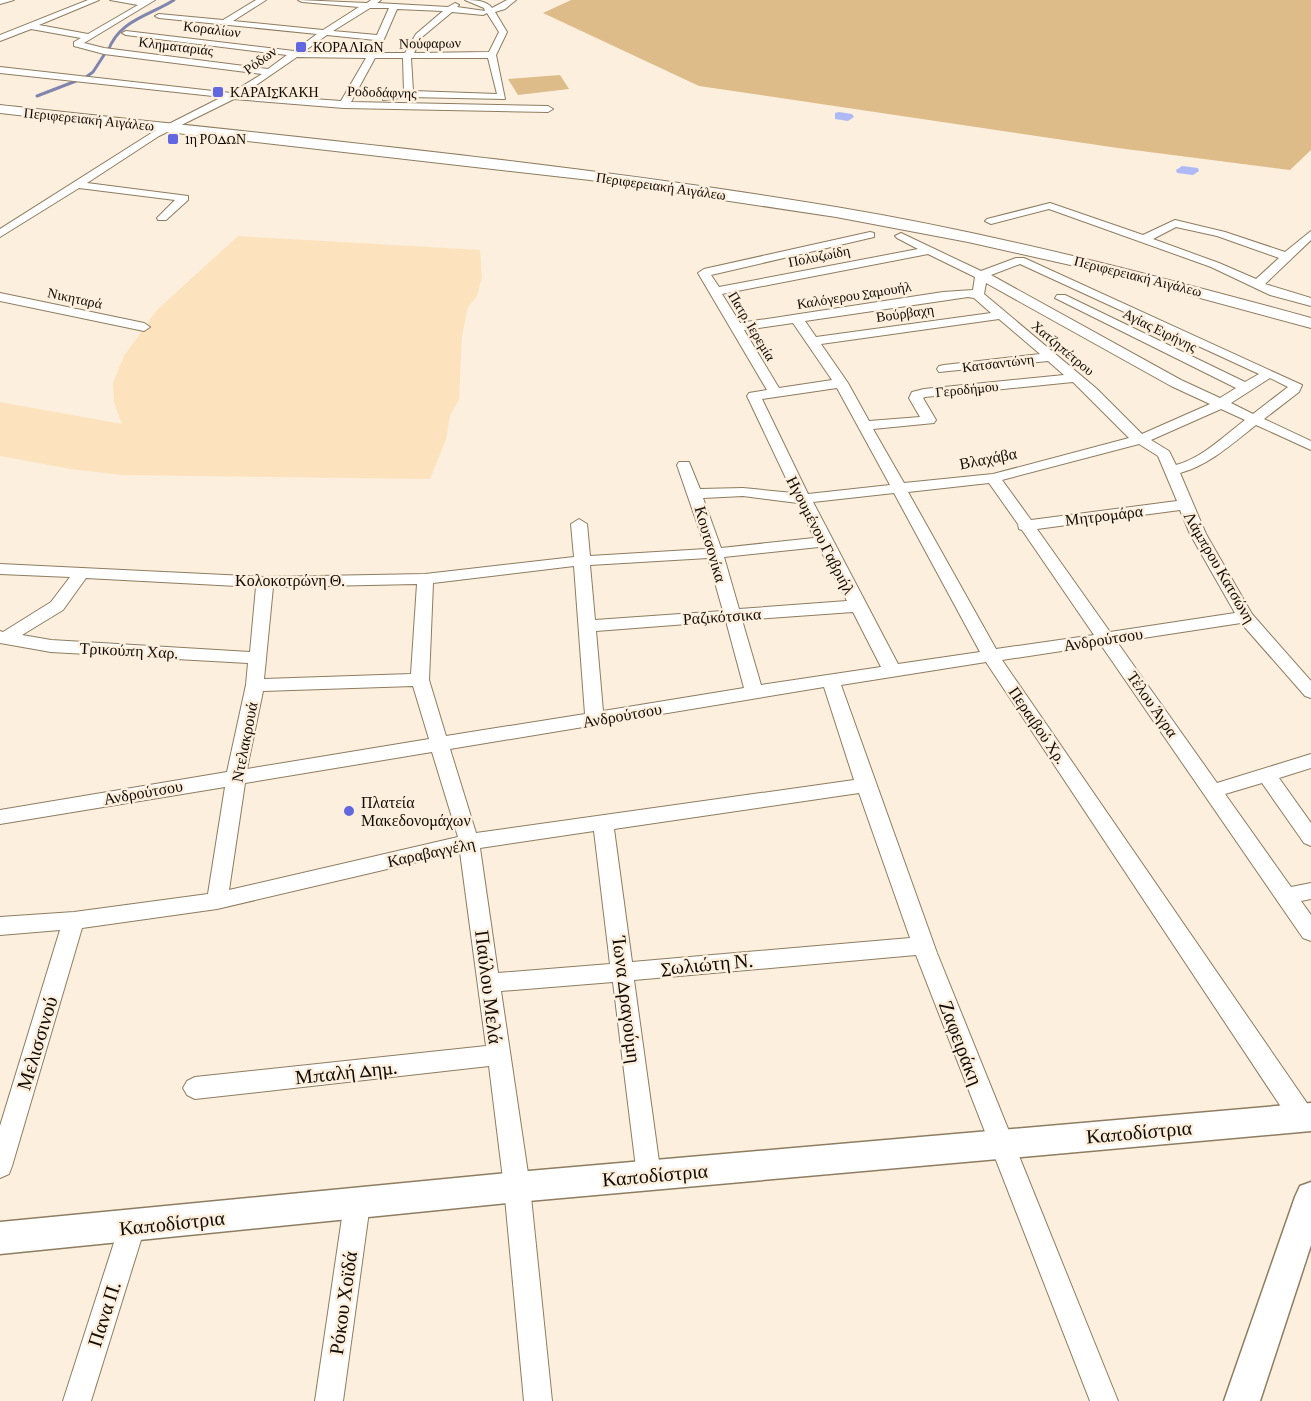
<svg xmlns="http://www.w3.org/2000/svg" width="1311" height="1401" viewBox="0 0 1311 1401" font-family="'Crimson Pro',serif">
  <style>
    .built { fill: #fce2bd }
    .green { fill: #debc8a }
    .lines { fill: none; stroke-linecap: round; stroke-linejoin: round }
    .stream { stroke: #8085ad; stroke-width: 3 }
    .canal { fill: #afb9f6; fill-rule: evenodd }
    .minor-casing { stroke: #8e7c60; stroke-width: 2 }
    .tertiary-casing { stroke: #8e7c60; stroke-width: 3 }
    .secondary-casing { stroke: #8e7c60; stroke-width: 2 }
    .minor { fill: #fff; fill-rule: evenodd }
    .tertiary { fill: #fff; fill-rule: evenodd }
    .secondary { fill: #fff; fill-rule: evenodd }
    .poi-dot { fill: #6167e0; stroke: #fcefdd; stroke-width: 2 }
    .labels { text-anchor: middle; stroke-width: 5; stroke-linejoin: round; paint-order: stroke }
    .far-street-label { font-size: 14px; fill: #120b03; stroke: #fcefdd }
    .far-poi-label { font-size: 14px; fill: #120b03; stroke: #fcefdd; text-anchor: start }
    .street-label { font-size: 16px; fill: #120b03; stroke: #fcefdd }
    .poi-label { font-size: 16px; fill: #120b03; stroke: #fcefdd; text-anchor: start }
    .near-street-label { font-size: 20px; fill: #120b03; stroke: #fcefdd }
  </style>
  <rect width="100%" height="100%" fill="#fcefdd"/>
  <path class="built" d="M238,236L480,250L482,277L477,296L468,307L462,336L459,400L450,415L446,439L430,479L122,475L71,469L0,456V402L122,424L114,402L113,383L124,356L157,310Z"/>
  <g class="green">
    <path d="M571,0H1311V150L1290,170L1118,148L699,86L543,13Z"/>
    <path d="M560,75L569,89L518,95L508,79Z"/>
  </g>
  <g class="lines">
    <g class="stream">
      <path d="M108,51C119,20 149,16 174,0"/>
      <path d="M86,77L93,72L104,55"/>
      <path d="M37,96L76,81"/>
    </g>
    <g class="canal">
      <path d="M839,112L852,114L854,117L848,121L835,119V113Z"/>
      <path d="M1182,166L1198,168L1199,171L1193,175L1177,173L1176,170Z"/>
    </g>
    <defs>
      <g id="minor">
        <path d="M0,0H14L0,4Z"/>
        <path d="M88,0H99L39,25L88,34L138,5L110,0H155L84,43L104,48L268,69L287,55L126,35L122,33L126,31L294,51L317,34L159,18L155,16L159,14L223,20L256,0H266L233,21L323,30L359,7L302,2L298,0L367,3L371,0H381L377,3L448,7L455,3L459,5L457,7L485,11L484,8L465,0C474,0 486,0 492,8L507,0H516L505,9L495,12L507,32L496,55L505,99L409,97L383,100V96L404,92L403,58H375L351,102L548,106L553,109L548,112L344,108L234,99L159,136L87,183L188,196V200L166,220H158L157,218L175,200L79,188L0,237V229L153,132L222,97L0,73V67L231,93L262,74L104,54L74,46V42L81,38L31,29L0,41V35ZM370,8H389L377,35L333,31ZM397,9L443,11L416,34L405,53H378ZM452,12L483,15L487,13L499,32L489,52L414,53L422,37ZM327,35L375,40L369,53L303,52ZM297,57L366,58L341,101L243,94ZM411,58H488L497,94L413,91Z"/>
        <path d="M1050,203L1143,235L1175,220L1225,232L1285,252L1311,231V240L1265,284L1311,298V306L1270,295L1211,267L1049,209L991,224L985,221L987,219ZM1176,227L1217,236L1279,258L1256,279L1219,263L1153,239Z"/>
        <path d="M870,232L874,233V237L711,275L719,287L918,249L897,238L895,236L901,233L981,271L1016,258H1024L1302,385L1299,392L1264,419L1311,441V450L1256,425C1232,444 1209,465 1180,473L1206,534L1252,614L1311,681V698L1305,696L1241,623L1117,642L1217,783L1311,754V768L1279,778L1311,823V846L1304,843L1262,783L1225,794L1291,887L1311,883V899L1301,901L1311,915V941L1303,938L1101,645L1002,660L1311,1109V1125L1302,1128L1293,1125L986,662L841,685L937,953L1118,1401H1090L916,955L634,980L661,1176L658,1184L649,1188L640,1184L637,1176L613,982L501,991L530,1187L552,1401H524L504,1187L489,1066L195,1099L187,1095L183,1088L187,1081L195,1077L486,1046L460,852L217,909L82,928L12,1166L9,1174L0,1178V1126L60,930L0,935V917L74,912L208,894L225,787L0,824V810L227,772L246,685L248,663L51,652L0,643V631L3,632L51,602L70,577L0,574V564L265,577L425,574L574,557L571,524L579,519L587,524L590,556L706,549L677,465L679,462H689L700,489L743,488L793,493L747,396L749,393L767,390L698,273L704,269ZM928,254L975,277L973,290L943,292L740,323L722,294ZM1020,264L1259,374L1245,382L1065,295H1057L1055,298L1236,388L1220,398L1181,380L991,275ZM986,283L1171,386L1210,404L1142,434L1097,389L984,294ZM968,297L974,298L991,313L816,337L805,321ZM999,319L1040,354L944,365L939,366L937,369L939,372L1048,361L1064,375L924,389L912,392L909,398L920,417L869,421L848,383L821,344ZM793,323L832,380L779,388L744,330ZM1270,378L1288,387L1253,414L1231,403ZM1073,382L1129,438L993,474L904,483L873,429L934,423L936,420L923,398L925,397ZM837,388L890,485L808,494L762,399ZM1221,409L1245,420C1224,436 1202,458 1176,465L1169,451L1151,440ZM1139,444L1158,456L1177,501L1031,520L1002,480ZM989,483L1018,524L1019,529L1022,530L1094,635L996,649L908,492ZM894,493L980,652L898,664L813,502ZM743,496L798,503L814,538L721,548L703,498ZM1180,510L1190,534L1235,613L1110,632L1037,529ZM819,547L847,601L739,609L724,557ZM708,558L723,611L595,620L590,565ZM574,566L585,714L446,736L429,680L433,583ZM86,578L256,587L250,652L51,640L22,635L63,610ZM417,584L411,674L264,679L273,587ZM853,612L881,667L761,685L742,620ZM726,621L744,688L603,711L596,631ZM413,686L429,739L247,769L263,691ZM824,687L854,780L476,833L450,749ZM432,752L458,837L229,890L245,783ZM859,793L910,938L632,962L614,829ZM594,831L610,964L498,973L480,848Z"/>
        <path d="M0,293L144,323L150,327L144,331L0,301Z"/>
        <path d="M357,1192L366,1195L370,1204L343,1401H315L344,1204L348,1195Z"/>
        <path d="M132,1215L141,1218L145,1227L91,1401H63L119,1227L123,1218Z"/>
      </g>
      <g id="tertiary">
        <path d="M1311,1103V1131L517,1202L0,1254V1222L517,1172Z"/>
        <path d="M1311,1182V1245L1260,1401H1224L1295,1197L1300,1186Z"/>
      </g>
      <path id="secondary" d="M0,105C279,136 559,161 836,207C997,234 1154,275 1311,318V328L1115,275L968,242L836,217L590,180L0,113Z"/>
    </defs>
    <use href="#minor" class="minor-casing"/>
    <use href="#tertiary" class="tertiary-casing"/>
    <use href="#secondary" class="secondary-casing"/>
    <use href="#minor" class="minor"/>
    <use href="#tertiary" class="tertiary"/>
    <use href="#secondary" class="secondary"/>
  </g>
  <g class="poi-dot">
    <rect x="295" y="41" width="12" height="12" rx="3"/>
    <rect x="212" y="86" width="12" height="12" rx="3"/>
    <rect x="167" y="133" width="12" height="12" rx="3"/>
    <circle cx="349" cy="811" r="6"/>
  </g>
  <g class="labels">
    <g class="far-street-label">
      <text transform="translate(212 29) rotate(7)" y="5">Κοραλίων</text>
      <text transform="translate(430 43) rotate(-1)" y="5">Νούφαρων</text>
      <text transform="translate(176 46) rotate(7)" y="5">Κληματαριάς</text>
      <text transform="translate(260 60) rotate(-36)" y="5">Ρόδων</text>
      <text transform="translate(382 92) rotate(2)" y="5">Ροδοδάφνης</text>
      <text transform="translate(89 119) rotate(6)" y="5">Περιφερειακή Αιγάλεω</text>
      <text transform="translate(661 186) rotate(8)" y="5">Περιφερειακή Αιγάλεω</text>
      <text transform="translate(819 256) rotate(-11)" y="5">Πολυζωίδη</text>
      <text transform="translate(1138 276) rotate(14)" y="5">Περιφερειακή Αιγάλεω</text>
      <text transform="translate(854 295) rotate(-9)" y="5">Καλόγερου Σαμουήλ</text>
      <text transform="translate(75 298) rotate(12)" y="5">Νικηταρά</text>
      <text transform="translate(905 313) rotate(-8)" y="5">Βούρβαχη</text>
      <text transform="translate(752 326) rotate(59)" y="5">Πατρ. Ιερεμία</text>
      <text transform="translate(1160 330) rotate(26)" y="5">Αγίας Ειρήνης</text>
      <text transform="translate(1063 348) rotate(40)" y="5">Χατζηπέτρου</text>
      <text transform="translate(998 363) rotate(-7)" y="5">Κατσαντώνη</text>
      <text transform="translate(967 389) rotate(-6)" y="5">Γεροδήμου</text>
    </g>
    <g class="far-poi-label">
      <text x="313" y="52">ΚΟΡΑΛΙΩΝ</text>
      <text x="230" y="97">ΚΑΡΑΙΣΚΑΚΗ</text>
      <text x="185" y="144">1η ΡΟΔΩΝ</text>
    </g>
    <g class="street-label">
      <text transform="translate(988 458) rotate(-11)" y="6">Βλαχάβα</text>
      <text transform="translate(1104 515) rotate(-7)" y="6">Μητρομάρα</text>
      <text transform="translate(821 535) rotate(63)" y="6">Ηγουμένου Γαβριήλ</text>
      <text transform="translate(711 544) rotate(74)" y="6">Κουτσονίκα</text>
      <text transform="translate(1220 567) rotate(60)" y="6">Λάμπρου Κατσώνη</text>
      <text x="290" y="586">Κολοκοτρώνη Θ.</text>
      <text transform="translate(722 616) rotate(-4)" y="6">Ραζικότσικα</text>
      <text transform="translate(1103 639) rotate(-9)" y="6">Ανδρούτσου</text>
      <text transform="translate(129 650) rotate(3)" y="6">Τρικούπη Χαρ.</text>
      <text transform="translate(1153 704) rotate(55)" y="6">Τέλου Άγρα</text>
      <text transform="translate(622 715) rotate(-10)" y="6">Ανδρούτσου</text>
      <text transform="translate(1038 725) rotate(56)" y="6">Περαιβού Χρ.</text>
      <text transform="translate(244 742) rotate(-79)" y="6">Ντελακρουά</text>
      <text transform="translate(143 792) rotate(-10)" y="6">Ανδρούτσου</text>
      <text transform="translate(431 852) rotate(-12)" y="6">Καραβαγγέλη</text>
    </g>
    <g class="poi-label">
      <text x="361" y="808">Πλατεία<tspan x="361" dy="18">Μακεδονομάχων</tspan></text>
    </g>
    <g class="near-street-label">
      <text transform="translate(707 964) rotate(-5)" y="7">Σωλιώτη Ν.</text>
      <text transform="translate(489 987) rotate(83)" y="7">Παύλου Μελά</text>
      <text transform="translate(627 1000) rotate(83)" y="7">Ίωνα Δραγούμη</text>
      <text transform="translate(37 1043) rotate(-73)" y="7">Μελισσινού</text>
      <text transform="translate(961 1043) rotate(69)" y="7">Ζαφειράκη</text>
      <text transform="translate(346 1072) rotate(-6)" y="7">Μπαλή Δημ.</text>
      <text transform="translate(1139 1132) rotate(-5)" y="7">Καποδίστρια</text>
      <text transform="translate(655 1175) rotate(-5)" y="7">Καποδίστρια</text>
      <text transform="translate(172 1223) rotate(-6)" y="7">Καποδίστρια</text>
      <text transform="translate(343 1303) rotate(-82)" y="7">Ρόκου Χοϊδά</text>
      <text transform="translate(104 1314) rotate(-72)" y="7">Πανα Π.</text>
    </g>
  </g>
</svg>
